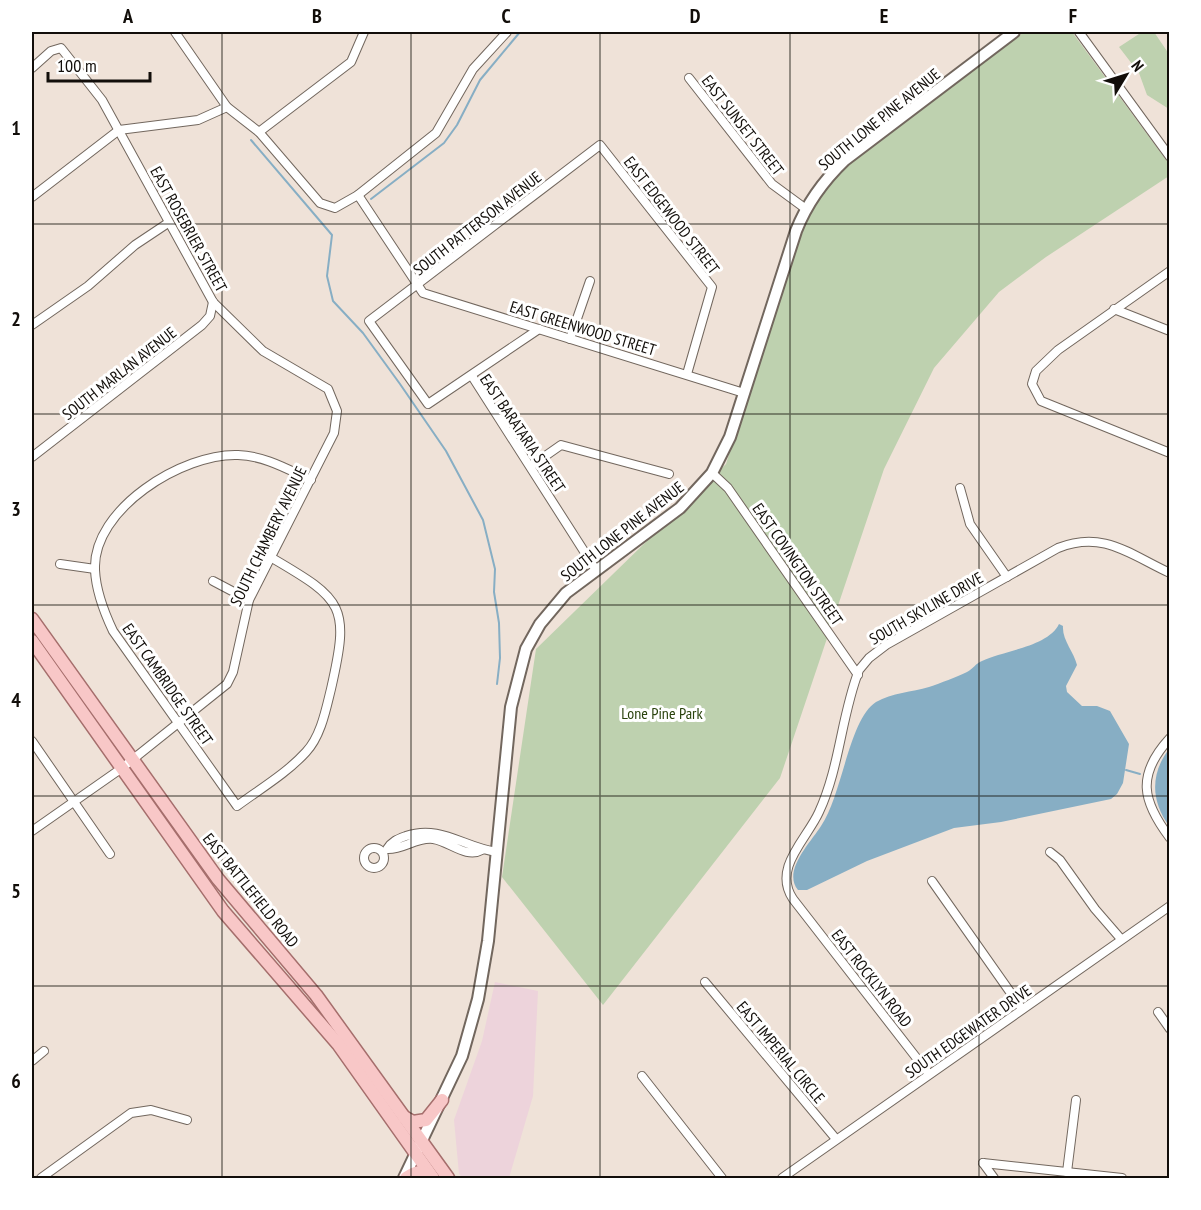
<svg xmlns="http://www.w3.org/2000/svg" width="1201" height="1210" viewBox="0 0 1201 1210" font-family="'PT Sans Narrow',sans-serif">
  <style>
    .commercial { fill: #edd3db }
    .green { fill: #bed1af }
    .water { fill: #87aec4 }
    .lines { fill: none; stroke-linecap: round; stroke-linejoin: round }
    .stream { stroke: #87aec4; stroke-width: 2 }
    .street-casing { stroke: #72675e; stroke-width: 10 }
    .secondary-casing { stroke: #72675e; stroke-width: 14 }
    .primary-casing { stroke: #a56e6c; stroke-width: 15 }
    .street { stroke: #fff; stroke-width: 8 }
    .secondary { stroke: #fff; stroke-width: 10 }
    .primary { stroke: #f8c7c7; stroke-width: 12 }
    .grid { fill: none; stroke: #120e0a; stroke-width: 1.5; stroke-opacity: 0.55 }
    .labels { text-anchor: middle; stroke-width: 6; stroke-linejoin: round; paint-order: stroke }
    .street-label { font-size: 16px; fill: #120e0a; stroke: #fff }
    .park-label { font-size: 16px; fill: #2a430d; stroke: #fff }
    .neatline { fill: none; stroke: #120e0a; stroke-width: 2 }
    .grid-label { font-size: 20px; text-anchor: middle; font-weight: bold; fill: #120e0a }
  </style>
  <rect width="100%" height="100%" fill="#efe2d8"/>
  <path class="commercial" d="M495,982L538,991L533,1096L509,1178H463L459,1174L454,1120L482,1041Z"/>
  <g class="green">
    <path d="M1024,32H1072L1169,164V176L1046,257L999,292L934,368L884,469L780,778L603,1005L502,877L536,649L726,464L793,247L821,193L836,174L857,156Z"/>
    <path d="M1142,32H1154L1169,54V109L1147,95L1139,73L1119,47Z"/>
  </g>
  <g class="water">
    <path d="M1059,624L1063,626C1062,640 1074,652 1077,665L1066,686L1067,692L1082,706H1097L1110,711L1129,744L1123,783L1117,794L1111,799L1001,822L954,828L867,861L807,890H798C782,871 811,842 821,826C842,796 849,719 876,702C892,693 912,692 929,687C941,683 956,677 967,672C973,669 976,663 982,661C1002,651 1048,647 1059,624Z"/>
    <path d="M1169,749V826C1151,801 1150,774 1169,749Z"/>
  </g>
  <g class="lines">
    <g class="stream">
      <path d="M251,140L332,235L327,276L333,301L363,333L400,384L446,451L483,520L495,569L494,592L499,623L500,658L497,684"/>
      <path d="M371,199L444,143L457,125L480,80L520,32"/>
      <path d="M1126,770L1140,774"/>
    </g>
    <defs>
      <g id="street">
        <path d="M175,32L227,107L259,132L320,203L335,208L358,195L423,293L744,393"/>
        <path d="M1079,32L1170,157"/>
        <path d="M32,68L51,51L61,48L102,100L213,302L263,351L328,389L337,411L334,433L249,600L233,672L227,684L122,768L32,831"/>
        <path d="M689,78L772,184L806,209"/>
        <path d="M259,132L351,62L364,32"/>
        <path d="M358,195L436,133L473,69L507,32"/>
        <path d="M32,197L119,130L198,120L227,107"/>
        <path d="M1170,271L1058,350L1036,371L1032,384L1041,401L1170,453"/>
        <path d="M1114,309L1170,331"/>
        <path d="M32,325L88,286L135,245L168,223"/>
        <path d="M539,329L428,404L369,321L600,145L712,287L687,374"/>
        <path d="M570,339L590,281"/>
        <path d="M472,376L596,570"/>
        <path d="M32,457L202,325L210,316L213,302"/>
        <path d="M531,466L561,445L669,474"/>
        <path d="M712,473L728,488L858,675"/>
        <path d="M960,488L970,524L1007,577"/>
        <path d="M272,558C344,600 350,606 331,689C326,709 321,736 306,752C287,773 260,789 237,806L113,631C104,612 96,592 95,570C92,509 183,453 238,455C265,456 287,469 311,480"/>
        <path d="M60,564L95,569"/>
        <path d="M213,581L249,600"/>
        <path d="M1170,738C1136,775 1142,801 1170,838"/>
        <path d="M32,741L110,854"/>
        <circle cx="374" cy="858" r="10"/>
        <path d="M482,850C466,859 449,841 433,839C416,837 403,850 387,849C392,841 398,839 406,836C440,824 465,848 497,852"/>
        <path d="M1050,852L1060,860L1095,909L1121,939"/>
        <path d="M932,881L1022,1009"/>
        <path d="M705,982L836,1139"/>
        <path d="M1158,1012L1170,1029"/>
        <path d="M32,1061L44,1051"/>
        <path d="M929,1074L793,899C772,868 807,839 819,812C840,767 841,716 859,670L869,658L886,645L1058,548C1103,530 1129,554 1170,573"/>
        <path d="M642,1076L722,1178"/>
        <path d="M983,1163L1122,1178"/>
        <path d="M983,1163L994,1178"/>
        <path d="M1067,1172L1076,1100"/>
        <path d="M41,1178L131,1113L151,1110L187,1120"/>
        <path d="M782,1178L1170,906"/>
      </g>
      <path id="secondary" d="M404,1178L462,1056L478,999L488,941L511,707L526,649L540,624L566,593L680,508L712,473L730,437L796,231C807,203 823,181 845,160L1014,32"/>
      <g id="primary">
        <path d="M32,619L218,879L316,995L448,1178"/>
        <path d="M32,641L223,911L338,1044L433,1178"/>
        <path d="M404,1117L413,1122L426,1120L442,1100"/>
        <path d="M406,1178C415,1172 422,1169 431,1177"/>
      </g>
    </defs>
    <use href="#street" class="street-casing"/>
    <use href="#secondary" class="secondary-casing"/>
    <use href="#primary" class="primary-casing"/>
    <use href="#street" class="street"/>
    <use href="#secondary" class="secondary"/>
    <use href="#primary" class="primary"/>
  </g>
  <path class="grid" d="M222,32V1178M411,32V1178M600,32V1178M790,32V1178M979,32V1178M32,224H1170M32,414H1170M32,605H1170M32,796H1170M32,986H1170"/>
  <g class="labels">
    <g class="street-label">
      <text transform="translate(879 119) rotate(-39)" y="6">SOUTH LONE PINE AVENUE</text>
      <text transform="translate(743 125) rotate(52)" y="6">EAST SUNSET STREET</text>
      <text transform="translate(672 215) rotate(52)" y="6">EAST EDGEWOOD STREET</text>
      <text transform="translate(477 223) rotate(-38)" y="6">SOUTH PATTERSON AVENUE</text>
      <text transform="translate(189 229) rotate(61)" y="6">EAST ROSEBRIER STREET</text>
      <text transform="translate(583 328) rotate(17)" y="6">EAST GREENWOOD STREET</text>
      <text transform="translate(119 373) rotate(-38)" y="6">SOUTH MARLAN AVENUE</text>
      <text transform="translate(523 433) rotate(56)" y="6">EAST BARATARIA STREET</text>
      <text transform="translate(622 531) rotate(-38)" y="6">SOUTH LONE PINE AVENUE</text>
      <text transform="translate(268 536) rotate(-64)" y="6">SOUTH CHAMBERY AVENUE</text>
      <text transform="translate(798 564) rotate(55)" y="6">EAST COVINGTON STREET</text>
      <text transform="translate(926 608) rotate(-30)" y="6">SOUTH SKYLINE DRIVE</text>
      <text transform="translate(168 684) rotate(55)" y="6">EAST CAMBRIDGE STREET</text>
      <text transform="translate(251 890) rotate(51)" y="6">EAST BATTLEFIELD ROAD</text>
      <text transform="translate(872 978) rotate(52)" y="6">EAST ROCKLYN ROAD</text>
      <text transform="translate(968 1031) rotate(-35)" y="6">SOUTH EDGEWATER DRIVE</text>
      <text transform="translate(781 1052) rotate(50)" y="6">EAST IMPERIAL CIRCLE</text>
    </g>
    <g class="park-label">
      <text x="662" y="719">Lone Pine Park</text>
    </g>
  </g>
  <rect width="1201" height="1210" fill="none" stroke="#ffffff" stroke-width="66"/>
  <g transform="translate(1126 75) rotate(52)" stroke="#ffffff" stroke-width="4.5" paint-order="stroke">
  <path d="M0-4.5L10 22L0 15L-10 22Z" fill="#120e0a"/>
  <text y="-9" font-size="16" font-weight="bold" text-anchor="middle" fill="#120e0a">N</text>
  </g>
  <path d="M48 72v9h102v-9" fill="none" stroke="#120e0a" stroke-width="3"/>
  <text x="57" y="72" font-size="18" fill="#120e0a" stroke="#ffffff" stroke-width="4.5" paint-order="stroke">100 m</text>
  <rect x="33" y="33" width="1135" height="1144" class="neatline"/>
  <g class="grid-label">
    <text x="128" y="23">A</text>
    <text x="317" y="23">B</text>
    <text x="506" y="23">C</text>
    <text x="695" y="23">D</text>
    <text x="884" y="23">E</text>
    <text x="1073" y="23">F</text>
    <text x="16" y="135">1</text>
    <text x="16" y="326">2</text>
    <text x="16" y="516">3</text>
    <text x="16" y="707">4</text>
    <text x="16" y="898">5</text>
    <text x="16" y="1088">6</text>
  </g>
</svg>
